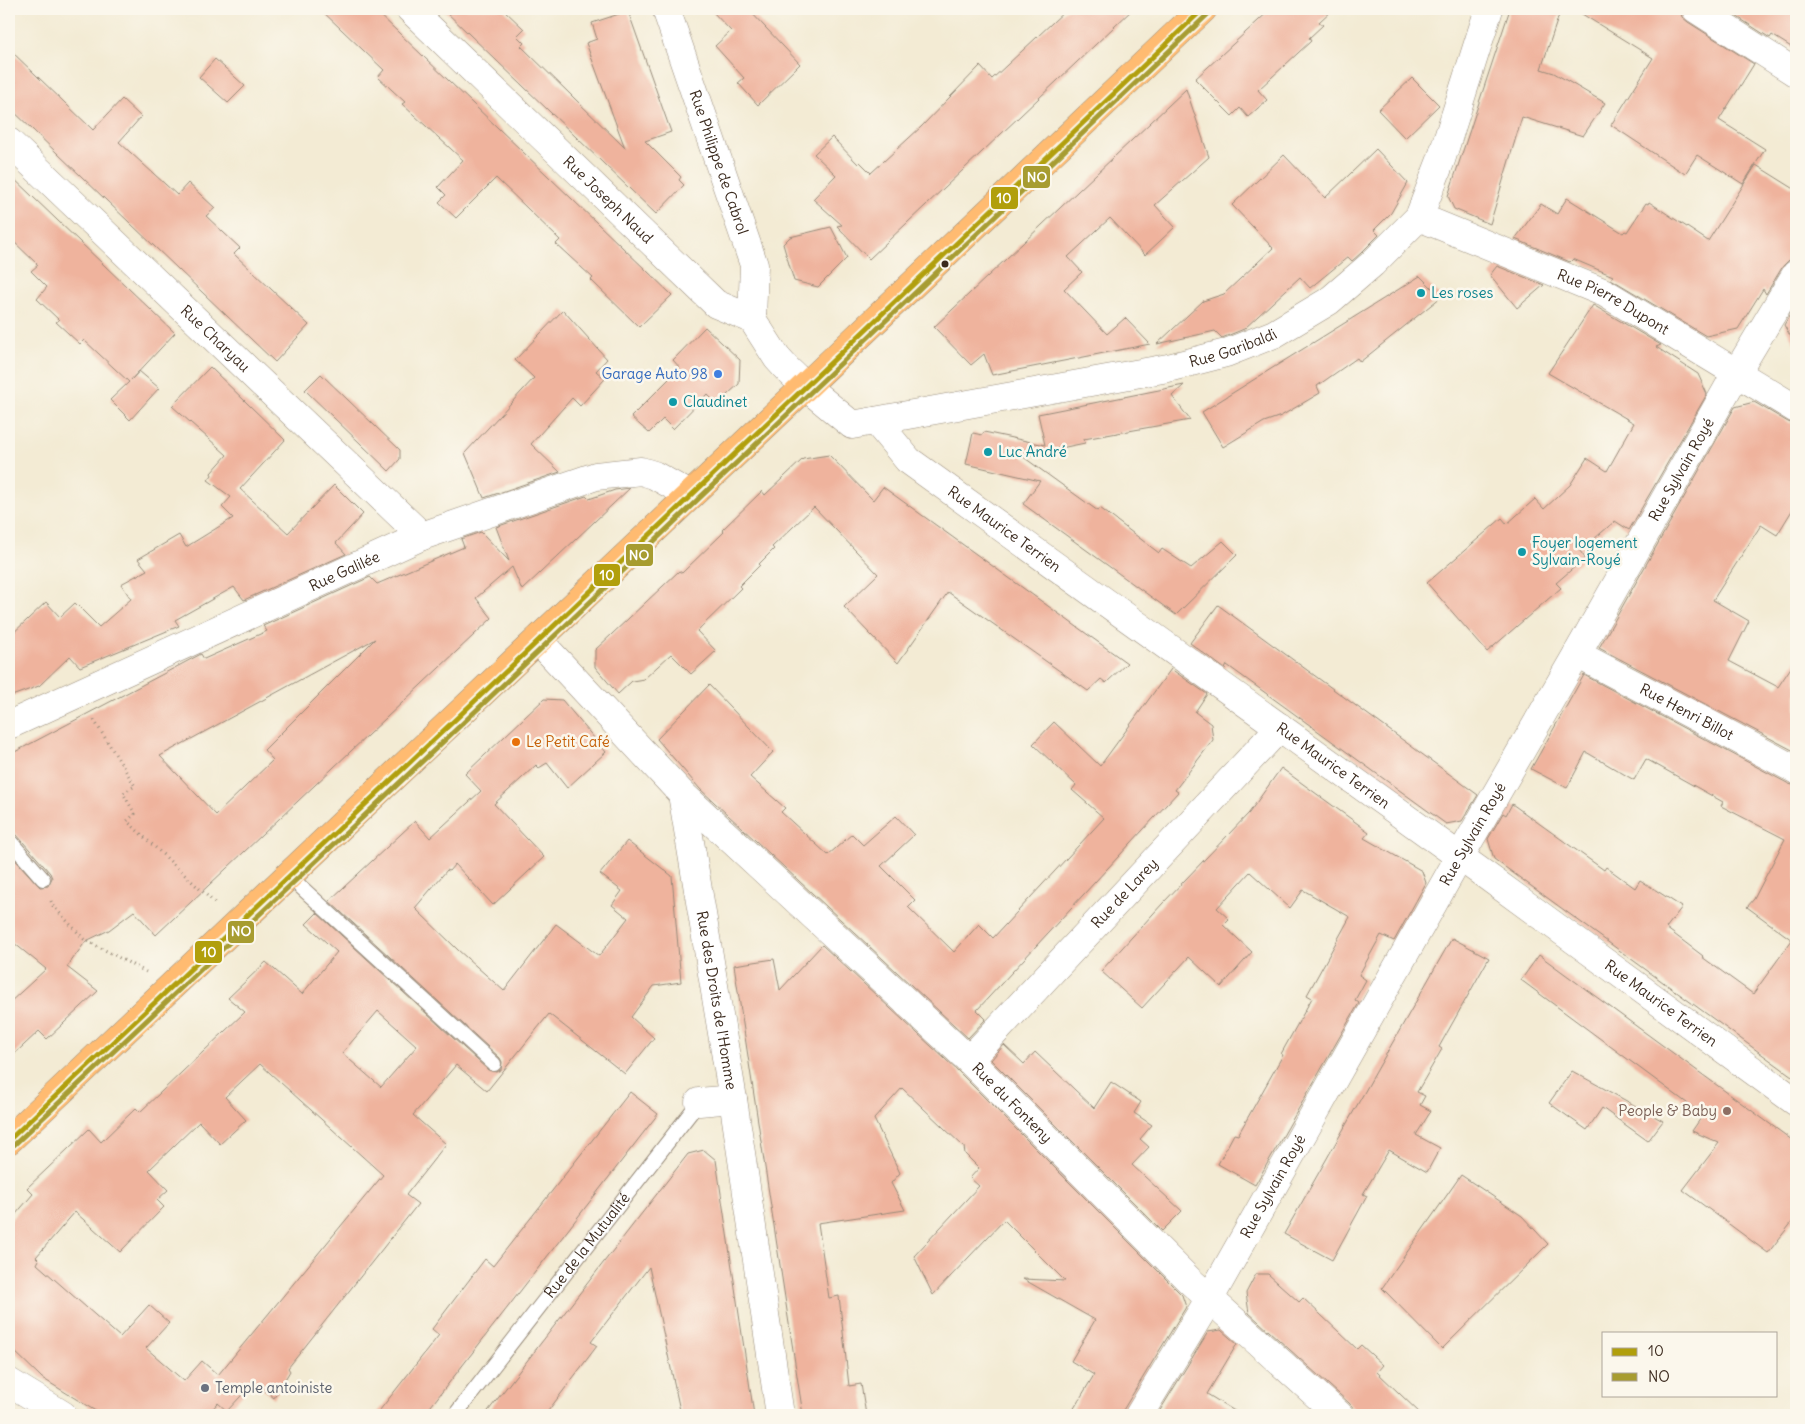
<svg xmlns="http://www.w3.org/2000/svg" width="1805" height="1424" viewBox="0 0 1805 1424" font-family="Delius,sans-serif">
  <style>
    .building { fill: #efb39d; fill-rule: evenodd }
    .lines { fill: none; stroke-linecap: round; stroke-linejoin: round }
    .lane-casing { stroke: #978a79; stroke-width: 16 }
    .street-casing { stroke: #978a79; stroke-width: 29 }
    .primary-casing { stroke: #978a79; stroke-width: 29 }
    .path { stroke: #978a79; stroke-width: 3; stroke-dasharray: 1 4; stroke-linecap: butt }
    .lane { stroke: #fff; stroke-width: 14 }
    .street { stroke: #fff; stroke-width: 28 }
    .primary { stroke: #ffbb71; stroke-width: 28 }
    .bus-1-casing { stroke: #fbf7ec; stroke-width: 9 }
    .bus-2-casing { stroke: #fbf7ec; stroke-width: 9 }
    .bus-1 { stroke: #b19f0c; stroke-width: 5 }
    .bus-2 { stroke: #a79c30; stroke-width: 5 }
    .bus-dot { fill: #3b2a1e; stroke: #fbf7ec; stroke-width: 2 }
    .culture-dot { fill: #0f9aa8; stroke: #fbf7ec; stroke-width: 2 }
    .shop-dot { fill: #3f7fe0; stroke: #fbf7ec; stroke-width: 2 }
    .food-dot { fill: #e8710a; stroke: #fbf7ec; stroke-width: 2 }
    .education-dot { fill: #8d6e63; stroke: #fbf7ec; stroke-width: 2 }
    .worship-dot { fill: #6b7280; stroke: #fbf7ec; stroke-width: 2 }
    .labels { text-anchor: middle; stroke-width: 5; stroke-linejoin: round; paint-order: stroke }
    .street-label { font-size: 15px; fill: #3b2a1e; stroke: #fbf7ec }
    .culture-label { font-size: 15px; fill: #0d838f; stroke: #fbf7ec; text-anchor: start }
    .shop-label { font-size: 15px; fill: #366cbe; stroke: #fbf7ec; text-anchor: end }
    .food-label { font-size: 15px; fill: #c56008; stroke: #fbf7ec; text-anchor: start }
    .education-label { font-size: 15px; fill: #785e54; stroke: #fbf7ec; text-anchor: end }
    .worship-label { font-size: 15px; fill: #5b616d; stroke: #fbf7ec; text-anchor: start }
    .line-badge { stroke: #fbf7ec; stroke-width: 2 }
    .badge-label { font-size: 14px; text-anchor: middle; font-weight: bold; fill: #fff }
  </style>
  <rect width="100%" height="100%" fill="#fbf7ec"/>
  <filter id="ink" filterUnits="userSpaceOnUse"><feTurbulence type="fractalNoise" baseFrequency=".02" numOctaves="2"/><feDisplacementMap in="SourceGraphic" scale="10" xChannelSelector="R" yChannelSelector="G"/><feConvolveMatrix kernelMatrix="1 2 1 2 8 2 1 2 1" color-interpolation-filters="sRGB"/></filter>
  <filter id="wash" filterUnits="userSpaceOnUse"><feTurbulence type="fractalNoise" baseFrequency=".0096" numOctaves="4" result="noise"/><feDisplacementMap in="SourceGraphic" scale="20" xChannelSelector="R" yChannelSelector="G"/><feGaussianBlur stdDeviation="1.12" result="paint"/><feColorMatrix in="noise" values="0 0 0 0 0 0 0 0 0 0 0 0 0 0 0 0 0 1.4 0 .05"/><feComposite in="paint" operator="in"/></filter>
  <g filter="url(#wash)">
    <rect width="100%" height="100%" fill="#f3ebd4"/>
    <g id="blocks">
      <g class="building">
        <path d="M320,9H374L672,295L639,327L591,280L593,278L556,244L560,240L496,178L456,218L439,202L446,195L438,187L463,160L402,104L405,102L378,77L384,70Z"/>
        <path d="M443,9H503L524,29L517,36L524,43L521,46L625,148L586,43L597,39L592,23L628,11L671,132L645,141L681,177L679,180L684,185L656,214Z"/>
        <path d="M710,9H748L800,64L758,105L738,83L744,78L715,46L731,31Z"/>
        <path d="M1067,9H1133L869,259L837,226L842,225L813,199L836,175L814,154L832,137L858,164L860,162L871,173L921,127L980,66L992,79Z"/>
        <path d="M1271,9H1333L1319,22L1323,25L1309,38L1311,41L1258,90L1267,100L1248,117L1240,108L1232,116L1195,79Z"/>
        <path d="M1510,9H1561L1541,69L1554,73L1605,103L1583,136L1522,117L1490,224L1454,209L1448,196Z"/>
        <path d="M1574,9H1680L1682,17L1688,22L1754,64L1719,120L1765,149L1743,184L1697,155L1685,174L1611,125L1653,58Z"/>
        <path d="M1725,9H1796V50L1772,35L1770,38Z"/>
        <path d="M9,49L93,130L122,99L141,117L119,142L177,195L188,183L215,208L206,216L240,248L234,254L309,325L275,362L9,107Z"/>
        <path d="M215,59L245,86L228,103L199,77Z"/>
        <path d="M1412,78L1439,105L1405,138L1378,110Z"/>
        <path d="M1186,89L1209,157L1155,205L1175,227L1145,255L1110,218L1068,257L1082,272L1064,289L1107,334L1125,318L1150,344L992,375L984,354L971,365L934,327Z"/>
        <path d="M1376,149L1408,183L1391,213L1374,230L1379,235L1361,253L1352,261L1348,257L1310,288L1300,277L1244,329L1222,338L1215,331L1157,344L1203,301L1224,294L1273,248L1232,205L1284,155L1325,198Z"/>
        <path d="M1756,165L1796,190V258L1789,260L1783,266L1766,294L1763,289L1738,329L1706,336L1611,279L1613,276L1573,259L1570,262L1515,239L1541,204L1557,214L1567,198L1623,233L1625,231L1627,232L1646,203L1648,204L1649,202L1708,241Z"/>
        <path d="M9,174L175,333L131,380L139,371L159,388L130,420L110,400L129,382L84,340L80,344L56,322L59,320L37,299L47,287L31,271L38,265L9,237Z"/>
        <path d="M831,227L847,258L818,287L794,281L783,244L790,237Z"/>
        <path d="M1497,266L1544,285L1517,308L1490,275Z"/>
        <path d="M1420,276L1441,297L1360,362L1357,358L1317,386L1320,393L1281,416L1264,422L1223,447L1202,412Z"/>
        <path d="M1796,304V346L1784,325Z"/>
        <path d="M1593,305L1661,345L1656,347L1698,374L1707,394L1629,530L1615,521L1580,551L1585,558L1556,583L1561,588L1487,652L1427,583L1502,518L1507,524L1535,499L1544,509L1570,485L1587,458L1607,471L1634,423L1548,373Z"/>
        <path d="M563,310L607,359L596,371L605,379L580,406L572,398L531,444L560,472L484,498L465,453L534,378L515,360Z"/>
        <path d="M705,327L740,360L739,384L717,404L707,394L673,429L663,419L649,433L631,417L680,368L673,360Z"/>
        <path d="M210,367L285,440L240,489L288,533L334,485L363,514L336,543L346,554L244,600L234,587L175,620L179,626L80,667L70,656L39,686L9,697V637L46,602L60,617L75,603L99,627L131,599L121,584L147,570L138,559L179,535L186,547L233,518L222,507L231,497L208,480L212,475L211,473L227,455L172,406Z"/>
        <path d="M321,374L400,450V459L389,471L305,390Z"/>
        <path d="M1184,385L1172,396L1190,420L1084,439L1085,443L1022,456L1098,511L1100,508L1159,553L1162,549L1191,568L1223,541L1237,555L1176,615L1023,504L1040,481L966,464L973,433L982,435L984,432L1045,445L1038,414Z"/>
        <path d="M1754,402L1788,422L1796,425V504L1777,535L1761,525L1713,600L1749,621L1729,661L1778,687L1796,660V752L1599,648L1735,407Z"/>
        <path d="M829,455L873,500L883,487L1127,663L1106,683L1101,679L1088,691L948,592L898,663L844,607L878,574L814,507L772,547L774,549L759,564L760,565L739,586L741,588L697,631L716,651L691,674L671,654L644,679L632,681L618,694L595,667V650L679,571L682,573L724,532L722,530L762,491L765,495L803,459Z"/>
        <path d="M630,488L522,590L512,567L476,598L492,618L156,935L134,911L109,930L86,941L67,967L98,991L47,1039L39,1031L9,1059V1003L46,969L9,939V853L40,887L48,886L52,878L50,873L16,834L9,831V755L201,654L204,659L267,631L263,626L370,577L377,584L464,547L461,539L481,532L509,561L496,527L586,496L589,499L615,490ZM375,639L264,750L273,760L216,815L160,756Z"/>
        <path d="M1218,605L1478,795L1462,821L1446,824L1227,665L1225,669L1190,643Z"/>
        <path d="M1171,669L1207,694L1195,712L1211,724L1213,740L1175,790L1178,792L977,1010L986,1019L968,1038L700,789L657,739L709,685L773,752L750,777L785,808L781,812L828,855L852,834L863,845L896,816L914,835L881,866L915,900L908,907L954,952L979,924L993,938L1104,818L1072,790L1076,785L1033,744L1054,722L1100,766Z"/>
        <path d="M1584,675L1789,784L1796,786V1079L1494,859L1488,839L1503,813L1506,815L1512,804L1604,870L1606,867L1635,888L1640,880L1682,907L1666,928L1703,956L1702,957L1753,994L1792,940L1747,907L1754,899L1785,839L1721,806L1723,802L1646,759L1634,780L1586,752L1567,788L1531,769Z"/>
        <path d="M544,699L562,700L606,752L567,788L547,763L539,768L536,765L494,804L544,857L493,905L455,864L449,871L447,870L415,908L458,950L504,991L556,924L599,956L628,918L612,905L622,891L600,874L627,841L672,876L681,982L654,986L631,1017L654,1038L625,1074L549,1014L487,1091L456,1065L413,1115L446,1144L406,1195L418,1204L288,1368L290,1371L274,1398L254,1382L227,1411L218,1403L207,1415H102L42,1378L9,1346V1222L33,1194L27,1188L89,1129L101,1142L136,1108L140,1112L245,1012L228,998L266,962L302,994L337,952L306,924L317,913L488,1070L496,1072L501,1070L502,1062L500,1058L329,901L415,821L430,838L481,791L465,774ZM378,1011L417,1046L381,1087L342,1053ZM260,1064L383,1175L218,1375L202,1361L184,1381L146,1348L169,1323L149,1305L120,1337L37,1264L39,1260L36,1257L75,1212L120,1252L164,1207L157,1200L168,1190L149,1170L199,1122L220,1144L246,1120L225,1097Z"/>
        <path d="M1281,768L1369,832L1364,838L1422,871L1426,883L1394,941L1381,935L1359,975L1366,980L1355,1000L1359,1003L1255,1185L1218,1164L1234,1134L1238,1135L1283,1055L1281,1054L1312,998L1307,995L1350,917L1303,890L1290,908L1250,872L1217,908L1229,919L1223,925L1252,952L1221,987L1189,957L1142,1008L1101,971L1163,903L1249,813Z"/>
        <path d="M1452,938L1489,958L1439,1047L1442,1049L1417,1092L1425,1096L1420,1105L1431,1111L1416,1135L1440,1148L1427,1172L1389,1150L1363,1194L1367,1196L1332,1260L1284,1234Z"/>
        <path d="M822,945L958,1071L1182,1295L1186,1307L1120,1415H1070L1094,1375L1071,1361L1095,1320L1023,1279L1065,1281L1004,1220L933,1295L914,1256L979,1186L970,1178L979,1168L965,1154L964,1147L902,1088L874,1119L900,1173L891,1183L905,1210L818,1223L829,1298L839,1296L849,1386L861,1384L866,1415H803L734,965L774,959L780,990Z"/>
        <path d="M1539,955L1796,1143V1217L1768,1253L1683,1190L1719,1143L1692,1131L1703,1115L1521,980Z"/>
        <path d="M1004,1045L1024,1064L1035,1052L1094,1108L1111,1082L1141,1102L1134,1113L1152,1125L1140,1139L1149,1147L1132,1165L1182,1211L1162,1231L991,1060Z"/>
        <path d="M1572,1071L1663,1121L1648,1141L1602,1108L1587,1130L1549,1103Z"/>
        <path d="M630,1092L658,1114L424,1415H376L439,1335L432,1329L485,1259L493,1266Z"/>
        <path d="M704,1150L716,1160L754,1415H681L649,1267L591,1342L597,1346L545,1415H485L688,1154Z"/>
        <path d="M1461,1175L1522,1216L1548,1244L1442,1349L1382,1288Z"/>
        <path d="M1256,1274H1268L1299,1302L1303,1298L1357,1349L1361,1345L1383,1365L1377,1372L1422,1415H1360L1349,1403L1249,1313L1246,1293Z"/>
        <path d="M1221,1330L1237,1344L1207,1394L1241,1415H1166L1159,1412L1208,1332Z"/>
      </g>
    </g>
  </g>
  <g filter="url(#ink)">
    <use href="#blocks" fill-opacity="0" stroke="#978a79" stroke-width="1"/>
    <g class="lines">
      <defs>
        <g id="lane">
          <path d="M9,840L43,879"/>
          <path d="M290,877L494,1064"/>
          <path id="s1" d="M455,1415L699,1102"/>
        </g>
        <g id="street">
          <path id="s2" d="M410,9L716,304L752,319L777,358L787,369L805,386L852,425L1168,368L1226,353L1274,334L1329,301L1372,264L1419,217L1441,160L1489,9"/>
          <path id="s3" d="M666,9L754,265L752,319"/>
          <path d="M1696,9L1796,73"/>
          <path id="s4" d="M9,142L422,536"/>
          <path id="s5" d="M1419,217L1605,293L1796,409"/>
          <path id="s6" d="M876,421L908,460L1488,877L1796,1102"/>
          <path id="s7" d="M538,640L682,794L733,1099L780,1415"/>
          <path id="s8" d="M1577,654L1796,770"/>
          <path id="s9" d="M9,725L422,536L596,476L641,471L654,475L690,495"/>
          <path id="s10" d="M682,794L969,1060L1189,1280L1339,1415"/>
          <path id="s11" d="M969,1060L1280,727"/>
          <path d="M699,1102L733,1099"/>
          <path d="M9,1382L63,1415"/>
          <path id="s12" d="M1139,1415L1210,1298L1451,872L1577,654L1737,372L1796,274"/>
        </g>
        <path id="primary" d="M9,1140C409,766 805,386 1203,9"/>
      </defs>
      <use href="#lane" class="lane-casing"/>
      <use href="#street" class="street-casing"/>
      <use href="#primary" class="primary-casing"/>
      <g class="path">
        <path d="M94,720L135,786L123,793L135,814L127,821L217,905"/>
        <path d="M51,901L53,906L84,939L146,972"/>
      </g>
      <use href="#lane" class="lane"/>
      <use href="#street" class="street"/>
      <use href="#primary" class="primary"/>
      <defs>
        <path id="bus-1" d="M9,1140L458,717L1203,9"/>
        <path id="bus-2" d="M14,1145L463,723L1208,14"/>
      </defs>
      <use href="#bus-1" class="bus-1-casing"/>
      <use href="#bus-2" class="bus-2-casing"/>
      <use href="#bus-1" class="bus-1"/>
      <use href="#bus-2" class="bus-2"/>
    </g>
  </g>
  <circle class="bus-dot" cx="945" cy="264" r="4.5"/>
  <g class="culture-dot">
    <circle cx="1421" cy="293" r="5"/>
    <circle cx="673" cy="402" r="5"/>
    <circle cx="988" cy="452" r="5"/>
    <circle cx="1522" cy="552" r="5"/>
  </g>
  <circle class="shop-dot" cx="718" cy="374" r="5"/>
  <circle class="food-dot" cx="516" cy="742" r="5"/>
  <circle class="education-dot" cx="1727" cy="1111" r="5"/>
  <circle class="worship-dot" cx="205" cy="1388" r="5"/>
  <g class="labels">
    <g class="street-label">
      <text dy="5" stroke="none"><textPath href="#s3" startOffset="162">Rue Philippe de Cabrol</textPath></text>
      <text dy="5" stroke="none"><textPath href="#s2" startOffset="275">Rue Joseph Naud</textPath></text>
      <text dy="5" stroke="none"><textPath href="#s5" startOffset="212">Rue Pierre Dupont</textPath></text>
      <text dy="5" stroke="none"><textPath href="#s4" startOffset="285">Rue Charyau</textPath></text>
      <text dy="5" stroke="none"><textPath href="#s2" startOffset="1000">Rue Garibaldi</textPath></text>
      <text dy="5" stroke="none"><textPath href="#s12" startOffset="1090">Rue Sylvain Royé</textPath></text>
      <text dy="5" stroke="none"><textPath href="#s6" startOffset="169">Rue Maurice Terrien</textPath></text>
      <text dy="5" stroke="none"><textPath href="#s9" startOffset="369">Rue Galilée</textPath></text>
      <text dy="5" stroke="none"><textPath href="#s8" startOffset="124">Rue Henri Billot</textPath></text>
      <text dy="5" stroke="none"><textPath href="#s6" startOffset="574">Rue Maurice Terrien</textPath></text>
      <text dy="5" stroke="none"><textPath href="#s12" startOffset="670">Rue Sylvain Royé</textPath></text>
      <text dy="5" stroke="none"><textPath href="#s11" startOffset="228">Rue de Larey</textPath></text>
      <text dy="5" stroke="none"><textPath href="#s7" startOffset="420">Rue des Droits de l'Homme</textPath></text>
      <text dy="5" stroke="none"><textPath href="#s6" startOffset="979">Rue Maurice Terrien</textPath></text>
      <text dy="5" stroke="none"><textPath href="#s10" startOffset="452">Rue du Fonteny</textPath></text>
      <text dy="5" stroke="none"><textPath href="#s12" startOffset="265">Rue Sylvain Royé</textPath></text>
      <text dy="5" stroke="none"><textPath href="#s1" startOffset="215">Rue de la Mutualité</textPath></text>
    </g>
    <g class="culture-label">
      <text x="1431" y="298">Les roses</text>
      <text x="683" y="407">Claudinet</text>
      <text x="998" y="457">Luc André</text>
      <text x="1532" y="548">Foyer logement<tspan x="1532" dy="17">Sylvain-Royé</tspan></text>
    </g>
    <g class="shop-label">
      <text x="708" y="379">Garage Auto 98</text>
    </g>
    <g class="food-label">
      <text x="526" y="747">Le Petit Café</text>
    </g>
    <g class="education-label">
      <text x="1717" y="1116">People &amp; Baby</text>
    </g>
    <g class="worship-label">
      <text x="215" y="1393">Temple antoiniste</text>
    </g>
  </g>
  <g class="line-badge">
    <rect x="1022" y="165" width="29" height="24" rx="5" fill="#a79c30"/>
    <rect x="990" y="186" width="29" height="24" rx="5" fill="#b19f0c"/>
    <rect x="625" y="543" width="29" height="24" rx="5" fill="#a79c30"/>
    <rect x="593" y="563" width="28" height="24" rx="5" fill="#b19f0c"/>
    <rect x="227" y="920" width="28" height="24" rx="5" fill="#a79c30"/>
    <rect x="194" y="940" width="29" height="24" rx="5" fill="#b19f0c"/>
  </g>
  <g class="badge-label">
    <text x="1037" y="182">NO</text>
    <text x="1004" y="203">10</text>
    <text x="639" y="560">NO</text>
    <text x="607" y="580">10</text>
    <text x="241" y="936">NO</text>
    <text x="209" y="957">10</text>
  </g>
  <rect width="1805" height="1424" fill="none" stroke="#fbf7ec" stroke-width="30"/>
  <rect x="1602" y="1332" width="175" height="65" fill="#fbf7ec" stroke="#aea59a"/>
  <rect x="1612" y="1348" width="25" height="8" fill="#b19f0c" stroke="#aea59a"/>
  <text x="1648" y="1356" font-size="15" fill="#3b2a1e">10</text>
  <rect x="1612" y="1373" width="25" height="8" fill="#a79c30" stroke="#aea59a"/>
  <text x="1648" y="1382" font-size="15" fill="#3b2a1e">NO</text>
</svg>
